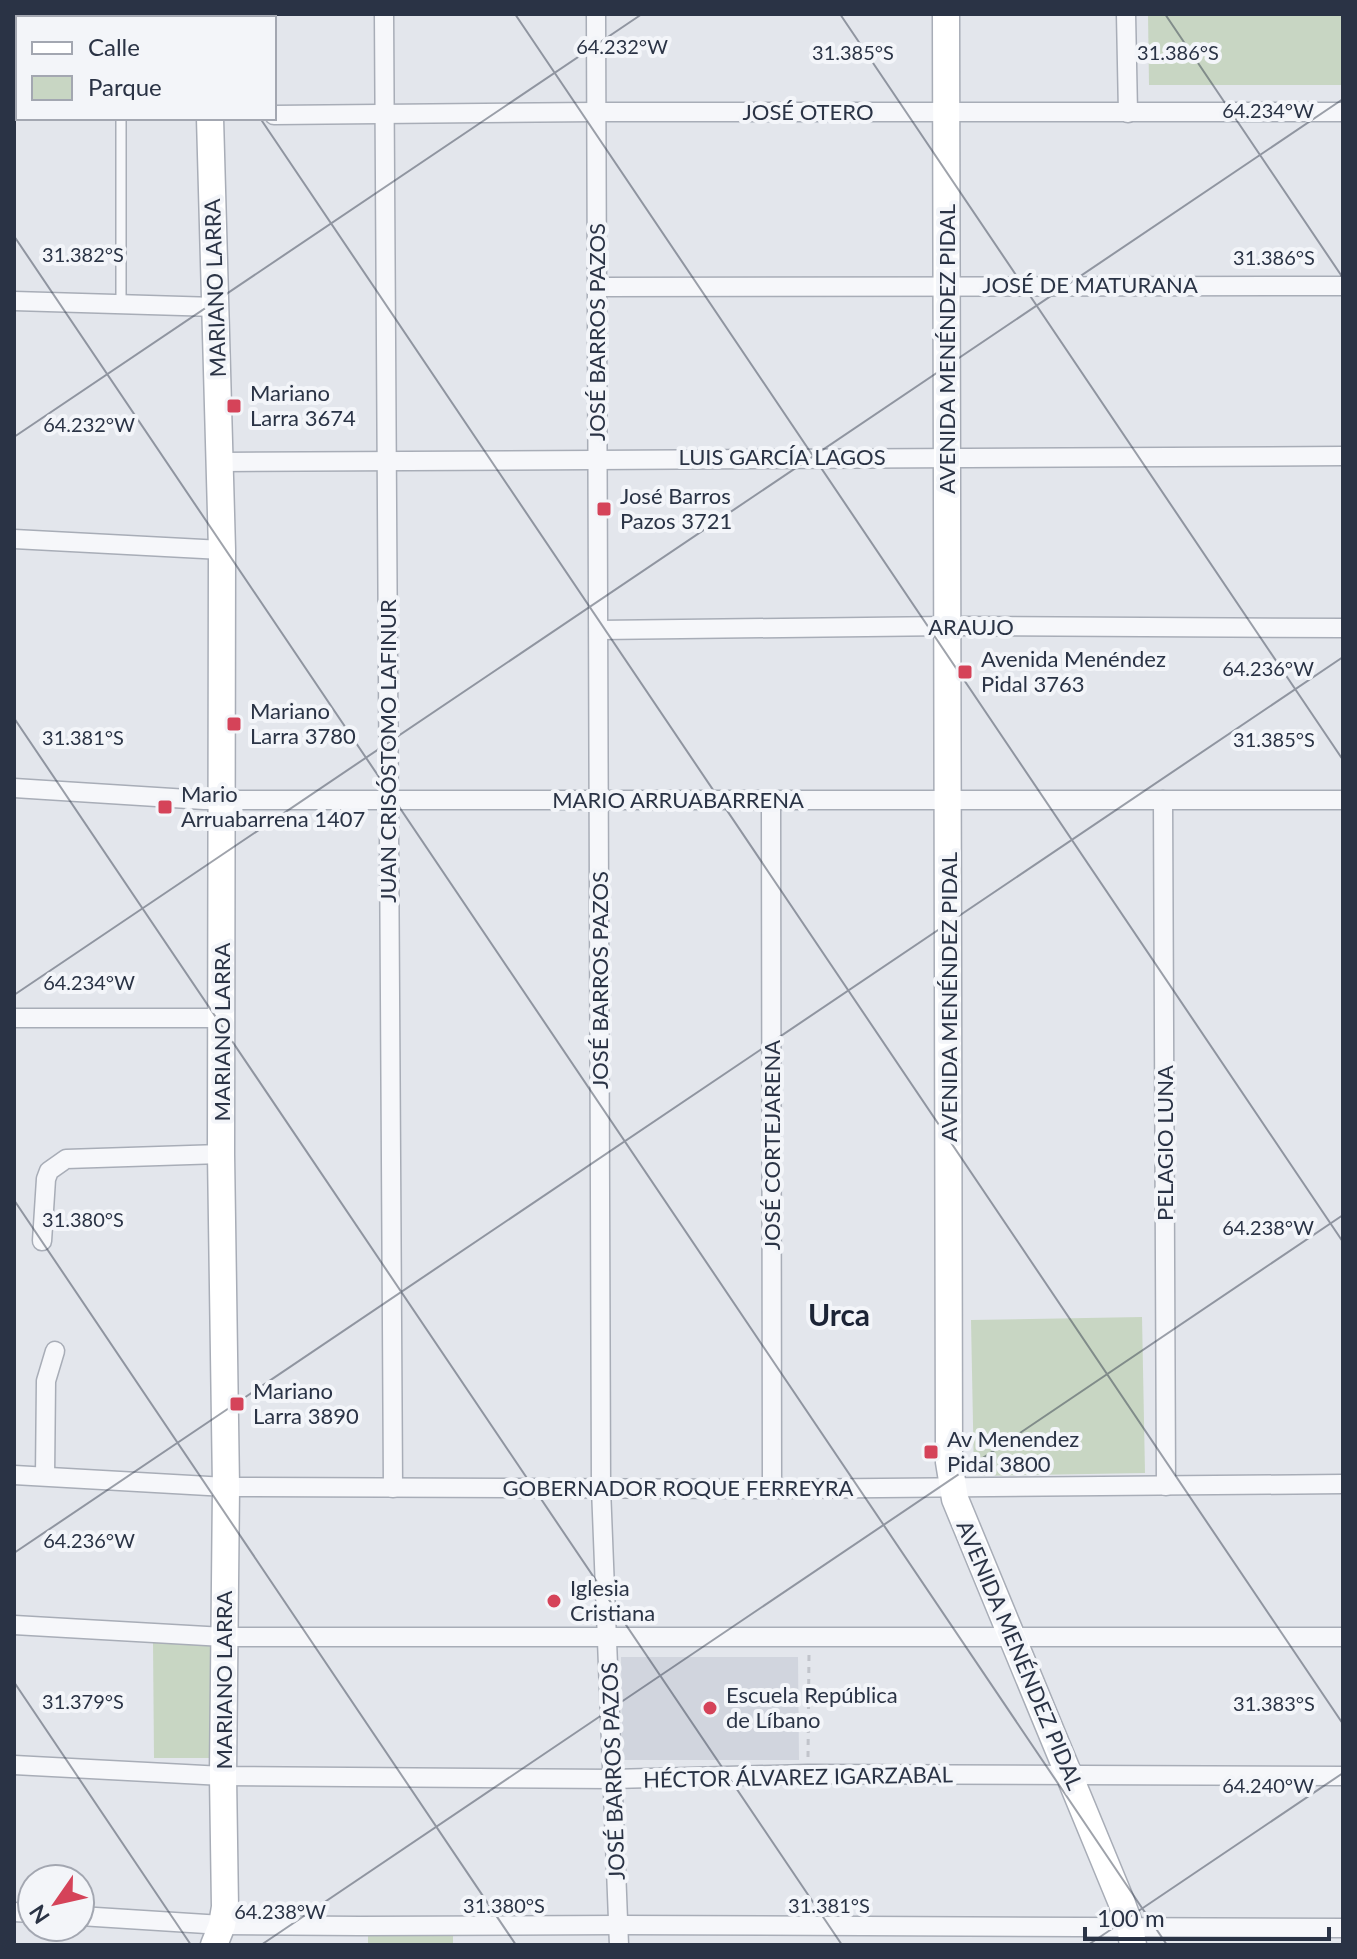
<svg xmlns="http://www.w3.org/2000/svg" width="1357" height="1959" viewBox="0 0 1357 1959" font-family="Lato,sans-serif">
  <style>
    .built { fill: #d1d5de }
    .green { fill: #c8d6c3 }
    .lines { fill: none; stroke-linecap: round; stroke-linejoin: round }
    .lane-casing { stroke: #a8adb7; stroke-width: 12 }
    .street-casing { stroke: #a8adb7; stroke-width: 21 }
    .secondary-casing { stroke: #a8adb7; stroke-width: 29 }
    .path { stroke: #c1c4cb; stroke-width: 3; stroke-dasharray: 6 6; stroke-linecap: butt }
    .lane { stroke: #f6f7fa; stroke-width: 9 }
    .street { stroke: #f6f7fa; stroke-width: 18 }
    .secondary { stroke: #fff; stroke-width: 26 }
    .ticks { fill: none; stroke: #2a3345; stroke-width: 2; stroke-opacity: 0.45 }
    .poi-dot { fill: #d54359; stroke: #f3f5f9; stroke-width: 3 }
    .labels { text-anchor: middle; stroke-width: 8; stroke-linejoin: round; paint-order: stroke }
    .street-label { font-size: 22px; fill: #2a3345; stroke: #f3f5f9 }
    .poi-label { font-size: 22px; fill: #2a3345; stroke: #f3f5f9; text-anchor: start }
    .district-label { font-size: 30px; font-weight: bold; fill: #1c2436; stroke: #f3f5f9 }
    .ticks-label { font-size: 20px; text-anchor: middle; fill: #2a3345; stroke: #f3f5f9; stroke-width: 8; stroke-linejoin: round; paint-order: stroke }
  </style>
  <rect width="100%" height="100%" fill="#e3e6ec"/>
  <path class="built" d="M621,1657H798L799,1760H622Z"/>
  <g class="green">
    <path d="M1148,14H1343V85H1149Z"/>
    <path d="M1142,1317L1145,1473L974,1476L971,1320Z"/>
    <path d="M153,1643H213V1758H154Z"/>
    <path d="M453,1934V1945H368V1936Z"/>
  </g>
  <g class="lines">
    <defs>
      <path id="lane" d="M121,118V306"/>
      <g id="street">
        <path d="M384,14L393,1488"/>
        <path d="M596,14L601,1488L619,1945"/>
        <path d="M1126,14L1128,113"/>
        <path d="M14,103H18"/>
        <path d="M274,115L595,112H1343"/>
        <path d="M598,287L1343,286"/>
        <path d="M14,301L216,307"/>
        <path d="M222,462L1343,456"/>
        <path d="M14,539L222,550"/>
        <path d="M599,630L949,626L1343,628"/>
        <path d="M14,788L204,800H1343"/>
        <path d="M1163,800L1166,1486"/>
        <path d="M771,801L772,1489"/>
        <path d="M14,1018H221"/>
        <path d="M42,1241L46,1179L49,1171L66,1159L221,1154"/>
        <path d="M14,1475L226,1487L772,1489L1343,1484"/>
        <path d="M45,1476L46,1381L55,1351"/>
        <path d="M14,1625L224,1637H1343"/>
        <path d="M14,1765L223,1776L612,1779L808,1774L1343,1776"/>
        <path d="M14,1912L32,1913"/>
        <path d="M80,1916L222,1925L360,1926L619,1925L1343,1928"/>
      </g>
      <g id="secondary">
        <path d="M207,14V18"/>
        <path d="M946,14L949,1462L955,1499L1121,1901L1130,1926L1133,1945"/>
        <path d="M210,118L222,550L221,1154L226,1487L223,1776L225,1907L222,1925L214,1945"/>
      </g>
    </defs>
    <use href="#lane" class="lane-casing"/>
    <use href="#street" class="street-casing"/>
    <use href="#secondary" class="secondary-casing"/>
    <path class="path" d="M808,1757L809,1653"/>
    <use href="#lane" class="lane"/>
    <use href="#street" class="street"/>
    <use href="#secondary" class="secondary"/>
  </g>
  <path class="ticks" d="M190,14L192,18M515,14L1343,1242M840,14L1343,760M1165,14L1343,278M260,118L1343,1724M14,236L1167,1945M14,437L642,14M14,718L842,1945M14,995L1343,99M14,1200L516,1945M14,1553L1343,657M14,1682L191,1945M261,1945L1343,1215M1088,1945L1343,1773"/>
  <g class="poi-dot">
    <rect x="226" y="398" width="16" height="16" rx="4"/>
    <rect x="596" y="501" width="16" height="16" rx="4"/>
    <rect x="957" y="664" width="16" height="16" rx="4"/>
    <rect x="226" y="716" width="16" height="16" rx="4"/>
    <rect x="157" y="799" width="16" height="16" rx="4"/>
    <rect x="229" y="1396" width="16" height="16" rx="4"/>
    <rect x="923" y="1444" width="16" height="16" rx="4"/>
    <circle cx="554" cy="1601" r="8"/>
    <circle cx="710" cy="1708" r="8"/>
  </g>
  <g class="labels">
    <g class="street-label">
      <text x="808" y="120">JOSÉ OTERO</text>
      <text x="1090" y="293">JOSÉ DE MATURANA</text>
      <text transform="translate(215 288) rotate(-92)" y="8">MARIANO LARRA</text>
      <text transform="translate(597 332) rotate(-90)" y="8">JOSÉ BARROS PAZOS</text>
      <text transform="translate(947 349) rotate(-90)" y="8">AVENIDA MENÉNDEZ PIDAL</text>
      <text x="782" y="465">LUIS GARCÍA LAGOS</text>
      <text x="971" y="635">ARAUJO</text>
      <text transform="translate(388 751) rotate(-90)" y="8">JUAN CRISÓSTOMO LAFINUR</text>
      <text x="678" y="808">MARIO ARRUABARRENA</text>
      <text transform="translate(600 980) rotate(-90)" y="8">JOSÉ BARROS PAZOS</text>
      <text transform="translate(949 997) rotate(-90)" y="8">AVENIDA MENÉNDEZ PIDAL</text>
      <text transform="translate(222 1032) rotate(-90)" y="8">MARIANO LARRA</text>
      <text transform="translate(1165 1143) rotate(-90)" y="8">PELAGIO LUNA</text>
      <text transform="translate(772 1145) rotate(-90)" y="8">JOSÉ CORTEJARENA</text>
      <text x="678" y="1496">GOBERNADOR ROQUE FERREYRA</text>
      <text transform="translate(1020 1655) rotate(67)" y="8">AVENIDA MENÉNDEZ PIDAL</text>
      <text transform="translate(224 1680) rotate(-90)" y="8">MARIANO LARRA</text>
      <text transform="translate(613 1771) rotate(-92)" y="8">JOSÉ BARROS PAZOS</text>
      <text transform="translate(798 1777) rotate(-1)" y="8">HÉCTOR ÁLVAREZ IGARZABAL</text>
    </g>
    <g class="poi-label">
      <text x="250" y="401">Mariano<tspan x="250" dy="25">Larra 3674</tspan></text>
      <text x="620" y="504">José Barros<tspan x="620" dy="25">Pazos 3721</tspan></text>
      <text x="981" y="667">Avenida Menéndez<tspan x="981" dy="25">Pidal 3763</tspan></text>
      <text x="250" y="719">Mariano<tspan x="250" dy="25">Larra 3780</tspan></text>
      <text x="181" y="802">Mario<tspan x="181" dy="25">Arruabarrena 1407</tspan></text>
      <text x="253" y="1399">Mariano<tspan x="253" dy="25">Larra 3890</tspan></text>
      <text x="947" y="1447">Av Menendez<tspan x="947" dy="25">Pidal 3800</tspan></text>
      <text x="570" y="1596">Iglesia<tspan x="570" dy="25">Cristiana</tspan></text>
      <text x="726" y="1703">Escuela República<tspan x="726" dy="25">de Líbano</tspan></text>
    </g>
    <g class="district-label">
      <text x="839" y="1326">Urca</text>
    </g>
  </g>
  <g class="ticks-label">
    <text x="622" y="54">64.232°W</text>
    <text x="853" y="60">31.385°S</text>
    <text x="1178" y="60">31.386°S</text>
    <text x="1268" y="118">64.234°W</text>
    <text x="83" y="262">31.382°S</text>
    <text x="1274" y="265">31.386°S</text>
    <text x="89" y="432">64.232°W</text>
    <text x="1268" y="676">64.236°W</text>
    <text x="83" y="745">31.381°S</text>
    <text x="1274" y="747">31.385°S</text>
    <text x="89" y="990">64.234°W</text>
    <text x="83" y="1227">31.380°S</text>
    <text x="1268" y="1235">64.238°W</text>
    <text x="89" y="1548">64.236°W</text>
    <text x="83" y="1709">31.379°S</text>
    <text x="1274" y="1711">31.383°S</text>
    <text x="1268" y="1793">64.240°W</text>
    <text x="504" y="1913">31.380°S</text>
    <text x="829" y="1913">31.381°S</text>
    <text x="280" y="1919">64.238°W</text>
  </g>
  <rect width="1357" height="1959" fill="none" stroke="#2a3345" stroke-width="32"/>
  <rect x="16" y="16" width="260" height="104" fill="#f3f5f9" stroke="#a3a7b1" stroke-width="2"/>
  <rect x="32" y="42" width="40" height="12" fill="#ffffff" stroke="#a3a7b1" stroke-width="2"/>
  <text x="88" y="56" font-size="24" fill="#2a3345">Calle</text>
  <rect x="32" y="76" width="40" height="24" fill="#c8d6c3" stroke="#a3a7b1" stroke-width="2"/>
  <text x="88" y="96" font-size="24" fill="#2a3345">Parque</text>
  <g transform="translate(56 1903) rotate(236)"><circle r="38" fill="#f3f5f9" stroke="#a3a7b1" stroke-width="2"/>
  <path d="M0-6L14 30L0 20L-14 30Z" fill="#d54359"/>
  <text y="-12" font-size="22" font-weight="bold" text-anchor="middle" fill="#2a3345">N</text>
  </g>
  <path d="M1085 1927v12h244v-12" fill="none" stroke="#2a3345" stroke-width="4"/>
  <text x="1097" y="1927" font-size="24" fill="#2a3345" stroke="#f3f5f9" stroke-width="6" paint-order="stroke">100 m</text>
</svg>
